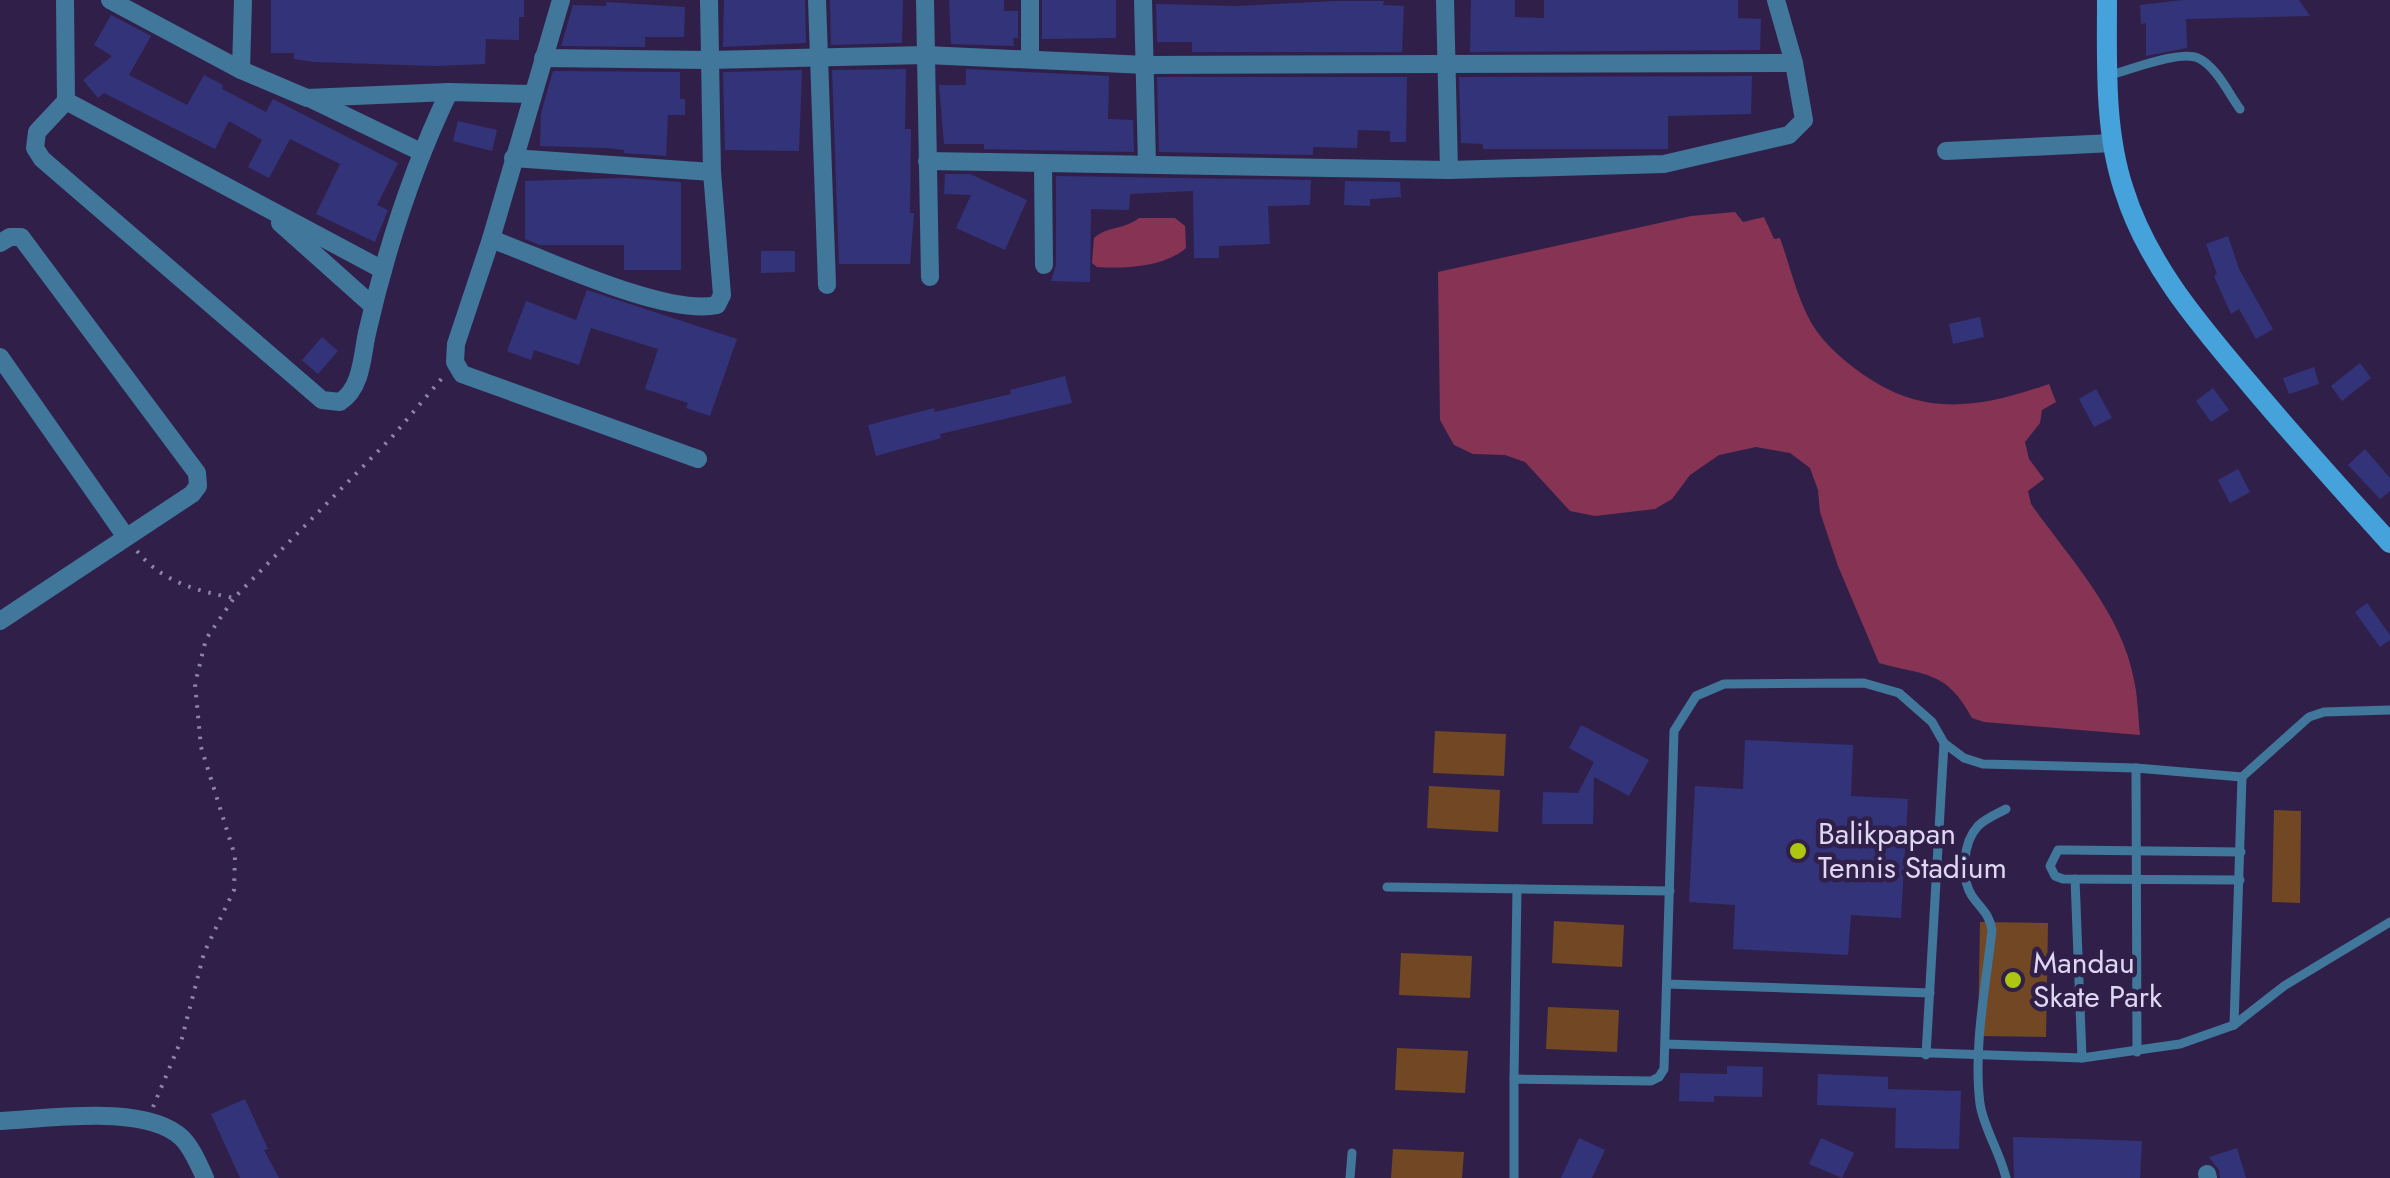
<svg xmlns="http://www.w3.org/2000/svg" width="2390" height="1178" viewBox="0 0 2390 1178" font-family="Jost,sans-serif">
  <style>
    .green { fill: #724723 }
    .water { fill: #873454 }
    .building { fill: #33337a }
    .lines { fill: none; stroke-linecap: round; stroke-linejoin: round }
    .path { stroke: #8f84a5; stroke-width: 4; stroke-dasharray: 2.5 8; stroke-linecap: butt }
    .lane { stroke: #41779b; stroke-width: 9 }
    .street { stroke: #41779b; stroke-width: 18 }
    .secondary { stroke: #45a2db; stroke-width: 20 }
    .poi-dot { fill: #acc612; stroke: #302049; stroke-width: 4 }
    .labels { text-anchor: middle; stroke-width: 9; stroke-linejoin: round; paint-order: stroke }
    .poi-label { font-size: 30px; fill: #ded7f1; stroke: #302049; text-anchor: start }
  </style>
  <rect width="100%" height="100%" fill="#302049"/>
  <g class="green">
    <path d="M1435,731L1506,734L1504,776L1433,773Z"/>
    <path d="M1429,786L1500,790L1498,832L1427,828Z"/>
    <path d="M2274,810L2301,811L2300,903L2272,902Z"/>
    <path d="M1554,921L1624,925L1622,967L1552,963Z"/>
    <path d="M1980,922L2048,923L2046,1037L1978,1036Z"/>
    <path d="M1401,953L1472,956L1470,998L1399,995Z"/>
    <path d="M1548,1007L1619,1010L1617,1052L1546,1049Z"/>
    <path d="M1397,1048L1468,1051L1465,1093L1395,1090Z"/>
    <path d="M1393,1149L1464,1152L1462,1178H1391Z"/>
  </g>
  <g class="water">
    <path d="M1735,212L1743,222L1764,217L1774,239L1780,238C1790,266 1797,298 1812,324C1823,343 1843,360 1861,373C1924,418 1979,408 2049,384L2056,402L2042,410L2040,423L2025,442L2029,459L2044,479L2028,491L2031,504C2069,558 2122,613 2134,680C2138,698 2138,717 2140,735L1984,722L1972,718C1947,671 1927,676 1879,663L1838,566L1820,512L1818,490L1810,468L1790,453L1756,447L1719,455L1690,475L1672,499L1655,509L1595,516L1570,511L1525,462L1505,455L1473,454L1454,445L1440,420L1438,272L1691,216Z"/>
    <path d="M1139,218H1175L1185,226L1186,248C1165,267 1124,269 1097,267L1092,263L1094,238C1107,226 1124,230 1139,218Z"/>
  </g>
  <g class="building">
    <path d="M271,0H524V17H519V40L486,39L485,64L435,66L314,62L294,59V53H271Z"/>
    <path d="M724,0H805L806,43L723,47Z"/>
    <path d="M830,0H903L902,43L831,45Z"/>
    <path d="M949,0H1004V11H1018V38H1013L1014,46L951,44Z"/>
    <path d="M1042,0H1116V38L1042,39Z"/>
    <path d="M1471,0H1515V17L1544,18V0H1738V18L1761,19L1760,50L1470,52Z"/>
    <path d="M2183,0H2299L2310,16L2186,19L2187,48L2146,56V23L2141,24L2140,5Z"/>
    <path d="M1336,1H1384L1383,5L1404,6L1402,52H1192V42H1157L1156,4L1238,6Z"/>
    <path d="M606,2L685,7L684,37H645V47L561,46L573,5L606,6Z"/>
    <path d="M111,15L151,36L129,75L187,105L204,75L223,85L222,89L266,112L273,99L398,163L377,205L388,210L375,242L316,214L340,164L290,139L269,178L248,167L262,140L229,121L215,149L104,93L98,98L83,80L112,56L94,45Z"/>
    <path d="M906,69L905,129H911L910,213H914L910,264H839L832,70Z"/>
    <path d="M966,69L1109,76L1108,119L1133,120L1134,152L984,149V144H944L939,85H966Z"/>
    <path d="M802,70L799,151L725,150L723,72Z"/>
    <path d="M553,71L680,72V99H685V115H668L666,156L624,153V150L607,148L540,146L541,113Z"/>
    <path d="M1752,76L1751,114L1668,116V149H1483V144L1461,143L1459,77Z"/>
    <path d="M1157,77H1407L1406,142H1390V131L1358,130L1357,148L1313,147V155L1159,152Z"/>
    <path d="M458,121L497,130L492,151L453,141Z"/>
    <path d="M945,174H970L1027,200L1005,250L956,228L971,195L944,194Z"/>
    <path d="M1056,176L1311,180L1310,205L1268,206L1270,244L1219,246V258H1194L1193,191L1130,194L1129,210L1091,209L1090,282L1051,281L1056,265Z"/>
    <path d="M624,178L681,182V270H624V245H540L525,239V181Z"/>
    <path d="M1345,181L1400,182L1401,197L1370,199V206L1344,205Z"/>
    <path d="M2228,236L2239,269L2273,329L2256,339L2239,309L2231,314L2214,276L2217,274L2206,244Z"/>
    <path d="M761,251H795V272L761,273Z"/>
    <path d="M587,290L737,339L710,416L686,408L688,403L645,389L658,349L591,328L579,365L534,350L531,360L507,351L526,301L576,320Z"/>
    <path d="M1980,317L1984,337L1953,344L1949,324Z"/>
    <path d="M322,337L338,351L318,374L302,360Z"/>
    <path d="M2360,363L2371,378L2342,401L2331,386Z"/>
    <path d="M2314,367L2319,384L2289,394L2283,378Z"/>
    <path d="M1065,376L1072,403L940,434L941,438L876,456L868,425L934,408L935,412L1011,394L1010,390Z"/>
    <path d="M2213,388L2229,410L2211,422L2196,401Z"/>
    <path d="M2096,389L2112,418L2094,427L2079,399Z"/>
    <path d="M2365,449L2390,478V491L2380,499L2348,465Z"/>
    <path d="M2238,469L2250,492L2230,503L2218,480Z"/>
    <path d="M2367,603L2390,635V640L2380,647L2355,612Z"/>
    <path d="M1581,725L1649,760L1629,796L1594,777L1593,824H1542L1543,792L1578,793L1594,762L1569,748Z"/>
    <path d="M1745,740L1853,745L1851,796L1908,799L1901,918L1851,915L1848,955L1733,949L1735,905L1689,902L1695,786L1743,789Z"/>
    <path d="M1727,1066L1763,1067L1762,1097L1714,1096V1102L1679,1101L1680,1073L1727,1074Z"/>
    <path d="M1818,1074L1888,1077V1089L1961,1091L1959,1149L1895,1148L1896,1108L1817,1105Z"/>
    <path d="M245,1099L268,1149L264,1150L279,1178H240L211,1114Z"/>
    <path d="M2013,1137L2142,1141L2140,1178H2014Z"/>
    <path d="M1579,1138L1605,1150L1592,1178H1561Z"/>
    <path d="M1821,1138L1854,1153L1842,1178L1809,1164Z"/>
    <path d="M2237,1148L2246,1178H2220L2219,1170L2209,1157Z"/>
  </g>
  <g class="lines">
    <g class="path">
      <path d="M137,551C162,582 197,591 234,598L392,437L443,377"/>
      <path d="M153,1107L182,1038L204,953L234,890L235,856L201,747L195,684L206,639L234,598"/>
    </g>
    <g class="lane">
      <path d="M2110,75C2130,70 2180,50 2198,58C2216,66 2229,94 2240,109"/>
      <path d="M2136,768L2137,1052"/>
      <path d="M2075,879L2082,1058"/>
      <path d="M2240,880L2063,879L2055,876L2050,866L2058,850H2065L2241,852"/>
      <path d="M1387,887L1670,891"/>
      <path d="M1667,984L1930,993"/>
      <path d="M2234,1025L2242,777L2309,717L2324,712L2390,710"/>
      <path d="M1665,1044L2082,1058L2180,1044L2234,1025L2284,986L2390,922"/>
      <path d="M1926,1055L1944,743"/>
      <path d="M1514,1079L1517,889"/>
      <path d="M1350,1178L1352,1153"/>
      <path d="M1514,1178V1079L1651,1081L1659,1077L1664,1069L1674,731L1696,696L1724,684L1864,683L1899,693L1932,722L1944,743L1964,758L1983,764L2136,768L2242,777"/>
      <path d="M2006,1178C2000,1152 1984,1129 1980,1104C1973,1048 1986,985 1992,930C1989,913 1981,909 1972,896C1960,877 1963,842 1978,826C1986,818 1997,814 2006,809"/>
    </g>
    <g class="street">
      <path d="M65,0L66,101L37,132L35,148L42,159L322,400L340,402C362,388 362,356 367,333C386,250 412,169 449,92"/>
      <path d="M110,0L241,70"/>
      <path d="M243,0L241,70L307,98L449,92L532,94"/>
      <path d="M561,0L491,239C543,258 667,317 717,305L722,295L712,172L709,0"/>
      <path d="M817,0L827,285"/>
      <path d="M925,0L930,277"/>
      <path d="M1030,0V59"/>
      <path d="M1143,0L1147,164"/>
      <path d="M1445,0L1449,170"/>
      <path d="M543,58L709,60L926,55L1146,65L1794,63"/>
      <path d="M313,100L421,152"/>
      <path d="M66,101L383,270"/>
      <path d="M1946,151L2113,143"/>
      <path d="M513,158L712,172"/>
      <path d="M927,161L1449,170L1664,164L1789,135L1804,120L1794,63L1776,0"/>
      <path d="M1043,163L1044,265"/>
      <path d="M280,223L373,306"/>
      <path d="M491,239L456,344L455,362L462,374L698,459"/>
      <path d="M0,243L10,237H21L197,473L198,486L192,494L0,621"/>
      <path d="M0,357L126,537"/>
      <path d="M0,1121C47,1119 146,1103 182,1138C192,1148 199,1165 205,1178"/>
      <path d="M2207,1174L2208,1178"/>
    </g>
    <path class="secondary" d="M2107,0C2107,63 2104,130 2124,190C2147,264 2199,324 2248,382C2294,437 2342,490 2390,543"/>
  </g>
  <g class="poi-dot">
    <circle cx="1798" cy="851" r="10"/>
    <circle cx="2013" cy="980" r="10"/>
  </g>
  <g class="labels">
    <g class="poi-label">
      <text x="1818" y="844">Balikpapan<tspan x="1818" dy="34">Tennis Stadium</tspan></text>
      <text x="2033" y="973">Mandau<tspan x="2033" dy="34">Skate Park</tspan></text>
    </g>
  </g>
</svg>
